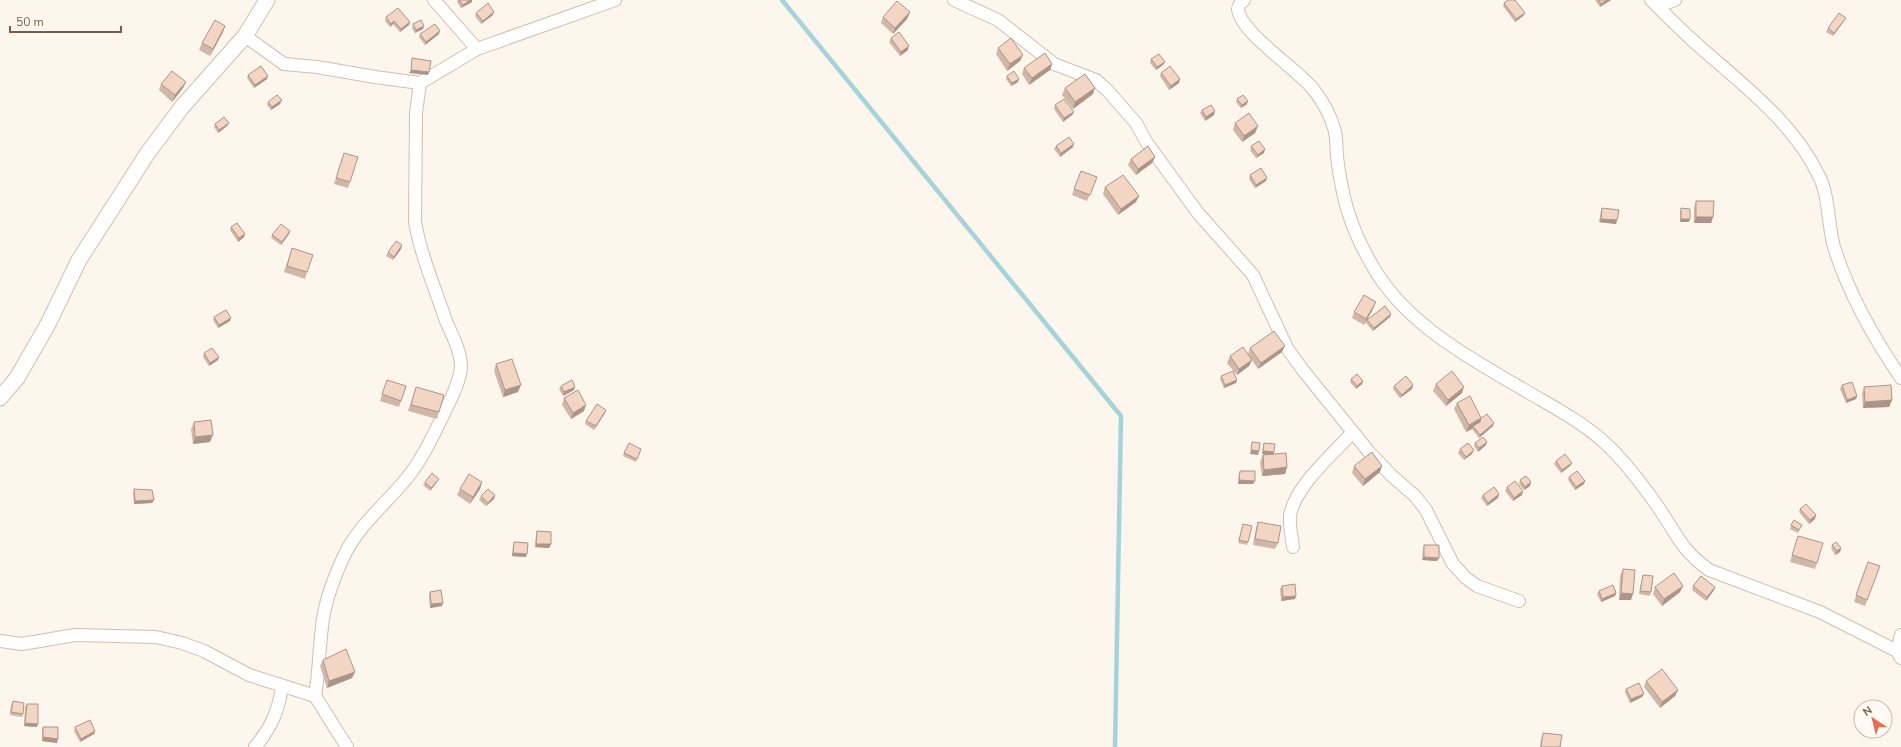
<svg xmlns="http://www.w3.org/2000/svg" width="1901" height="747" viewBox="0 0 1901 747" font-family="'Nunito Sans',sans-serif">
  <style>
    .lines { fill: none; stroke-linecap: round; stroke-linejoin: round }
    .stream { stroke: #a5d3da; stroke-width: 4.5 }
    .minor-casing { stroke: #d1beb0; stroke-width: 14 }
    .tertiary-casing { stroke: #d1beb0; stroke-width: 17 }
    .minor { stroke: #fff; stroke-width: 12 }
    .tertiary { stroke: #fff; stroke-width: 15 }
    .wall { fill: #d1b7a8 }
    .shaded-wall { fill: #aa9588 }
    .building { fill: #f3d5c3; stroke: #aa9588 }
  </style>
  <rect width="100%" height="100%" fill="#fdf6ec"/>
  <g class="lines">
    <path class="stream" d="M782,0L1121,416L1115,747"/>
    <defs>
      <g id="minor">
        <path d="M434,0L477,49"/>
        <path d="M954,0L998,20L1054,64L1096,80L1107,90L1136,123L1147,143L1198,213L1253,275L1287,348L1302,369L1369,452L1391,475L1415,496L1426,510L1453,564L1466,578L1477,586L1519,601"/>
        <path d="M1244,0C1241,3 1238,5 1238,9C1240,33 1299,70 1314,90C1323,102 1330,114 1334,128C1337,136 1336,146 1337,155C1338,169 1341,183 1344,197C1350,224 1363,251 1378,275C1413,329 1478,363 1533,395C1557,409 1583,423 1604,442C1625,461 1642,484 1658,507C1677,534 1680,549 1709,570L1820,612L1897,651L1901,658"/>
        <path d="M1651,0C1664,13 1677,26 1690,38C1737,81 1791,118 1819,176C1829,195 1828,226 1834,247C1849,295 1873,337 1901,378"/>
        <path d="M1658,6L1675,0"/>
        <path d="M245,36L284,64L317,67L375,77L420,83L477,49L615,0"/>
        <path d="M1293,547C1292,538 1289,526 1290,516C1294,487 1334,453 1353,432"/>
        <path d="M0,641L22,644L75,635L156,637L182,643L204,651L249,675L315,696L347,747"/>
        <path d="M1897,651L1901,635"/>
        <path d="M315,696C319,673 319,650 322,627C324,603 333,580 343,558C356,529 381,508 401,485C421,463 433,436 446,409C452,397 460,381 461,367C461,351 452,335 446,321C435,288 421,256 415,222L416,113L420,83"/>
        <path d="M255,747C271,728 279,710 282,686"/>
      </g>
      <path id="tertiary" d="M0,398L17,378L48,324L79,260L147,154L182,107L245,36L267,0"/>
    </defs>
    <use href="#minor" class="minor-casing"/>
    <use href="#tertiary" class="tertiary-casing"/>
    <use href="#minor" class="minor"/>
    <use href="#tertiary" class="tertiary"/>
  </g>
  <g class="wall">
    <path d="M458,0H472V2L461,8L457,2Z"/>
    <path d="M1595,0H1611L1600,7Z"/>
    <path d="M1504,3L1525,13L1523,16L1515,22L1503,6Z"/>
    <path d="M910,12L907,19L893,34L881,23L883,17Z"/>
    <path d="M476,13L493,15L481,24L475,16Z"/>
    <path d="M386,17L410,22L409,25L400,32L393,24L390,27L385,21Z"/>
    <path d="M1846,18L1844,21L1833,36L1826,32L1828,28Z"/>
    <path d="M413,24L424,26L423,29L415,33L412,28Z"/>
    <path d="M225,26L223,32L210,56L199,50L202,43Z"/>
    <path d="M420,34H439L425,45L419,37Z"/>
    <path d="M891,38L908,50L900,56L889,42Z"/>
    <path d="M998,48L1020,61L1007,71L996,54Z"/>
    <path d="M1151,59L1165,62L1163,65L1156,70L1150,63Z"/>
    <path d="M1052,64L1050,70L1029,85L1022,74L1024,68Z"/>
    <path d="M1161,73L1179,83L1169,90L1160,76Z"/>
    <path d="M248,75L267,79L254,88L247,78Z"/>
    <path d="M1007,76L1018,82L1011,86L1006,79Z"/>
    <path d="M186,82L183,88L172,102L159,90L161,84Z"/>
    <path d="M1065,88L1093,94L1073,109L1062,95Z"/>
    <path d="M1237,99L1247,104L1241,108L1236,102Z"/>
    <path d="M268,102L280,104L271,110L267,105Z"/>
    <path d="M1055,105L1074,112L1072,115L1063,122L1054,109Z"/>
    <path d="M1202,110L1215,111L1214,115L1205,121L1200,113Z"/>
    <path d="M1235,123L1258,126L1255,133L1242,142L1233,130Z"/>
    <path d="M215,124L227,126L218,133L214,127Z"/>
    <path d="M1056,146L1073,147L1060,157L1054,149Z"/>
    <path d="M1251,146L1264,153L1256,158L1250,150Z"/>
    <path d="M344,153L350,182L348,188L334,184Z"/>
    <path d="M1155,157L1152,163L1136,175L1128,165L1131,159Z"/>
    <path d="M1081,171L1097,177L1087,201L1072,195Z"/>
    <path d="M1250,175L1266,181L1255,188L1249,179Z"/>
    <path d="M1105,187L1136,202L1118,215L1103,194Z"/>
    <path d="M1696,201L1713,217L1711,223H1694V207Z"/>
    <path d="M1602,208L1617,220L1616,224L1599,222L1601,211Z"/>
    <path d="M1681,208L1689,222H1680V212Z"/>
    <path d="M231,227L245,234L244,237L238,242L230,230Z"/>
    <path d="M290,231L289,234L281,245L271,238L272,235Z"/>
    <path d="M402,245L401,249L393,260L386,256L388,252Z"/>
    <path d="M292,248L307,272L305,279L284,272Z"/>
    <path d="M1373,309L1364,325L1352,318L1354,312Z"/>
    <path d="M1391,314L1390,317L1373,331L1366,323L1367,320Z"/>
    <path d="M214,317L230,321L218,328L213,320Z"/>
    <path d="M1250,348L1282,352L1258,369L1252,360L1249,366L1237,375L1227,363L1230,356L1248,354Z"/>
    <path d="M204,353L218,360L209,366L203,357Z"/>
    <path d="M496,364L518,392L503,397L494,371Z"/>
    <path d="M1221,376L1236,383L1224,388L1220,379Z"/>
    <path d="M1351,379L1363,381L1362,384L1356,389L1350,382Z"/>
    <path d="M387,380L406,386L399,407L380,401Z"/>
    <path d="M1436,384L1462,393L1446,406L1433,391Z"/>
    <path d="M1413,385L1412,389L1400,398L1393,389L1394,386Z"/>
    <path d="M1842,385L1857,396L1856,399L1846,403L1840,389Z"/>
    <path d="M561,386L574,390L563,396L559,389Z"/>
    <path d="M416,387L439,412L437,419L408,411Z"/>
    <path d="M1864,387L1892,400L1889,407L1863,408L1862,394Z"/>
    <path d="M564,398L584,411L571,419L562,405Z"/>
    <path d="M1457,403L1481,418L1494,423L1493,426L1479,438L1472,429L1466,432L1454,409Z"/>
    <path d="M605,413L594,430L585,424L586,421Z"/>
    <path d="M194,422L210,442L193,444L191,429Z"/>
    <path d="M1264,443L1287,467L1285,474L1262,476L1260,462L1263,455H1266L1262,454L1263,446Z"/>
    <path d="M1475,443L1486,445L1478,452L1474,446Z"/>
    <path d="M641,449L636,462L623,456L624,453Z"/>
    <path d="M1460,449L1472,454L1464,460L1458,453Z"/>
    <path d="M1556,461L1572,463L1570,466L1561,473L1554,464Z"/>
    <path d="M1354,466L1380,472L1363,486L1352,473Z"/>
    <path d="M1240,471L1253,484H1238L1239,474Z"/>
    <path d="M1569,477L1584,484L1575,490L1568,480Z"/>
    <path d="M1520,480L1531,482L1530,486L1524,490L1519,484Z"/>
    <path d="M425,482H437L430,491L423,485Z"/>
    <path d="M482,482L480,489L470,504L457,495L460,489Z"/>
    <path d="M1507,487L1522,495L1513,501L1505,491Z"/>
    <path d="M134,489L154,500L152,503L134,504L133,493Z"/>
    <path d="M1499,494L1498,498L1487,506L1481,498L1483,495Z"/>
    <path d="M495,495L494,499L486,506L479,500L481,496Z"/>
    <path d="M1800,509L1815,519L1809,524L1799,512Z"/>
    <path d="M1258,522L1278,543L1275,549L1253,545L1256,528Z"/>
    <path d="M1243,524L1248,542L1247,545L1238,543Z"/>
    <path d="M1791,525H1802L1798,533L1790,529Z"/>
    <path d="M537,531L551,544L549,548L535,547L536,534Z"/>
    <path d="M1798,536L1817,563L1815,569L1790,562Z"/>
    <path d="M514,542L526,557L512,556L513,545Z"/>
    <path d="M1424,545L1437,561L1422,560L1423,548Z"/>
    <path d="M1832,545L1841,548L1840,552L1835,555L1831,548Z"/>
    <path d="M1868,562L1880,566L1865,606L1854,602Z"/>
    <path d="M1623,569L1631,600H1619L1620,576Z"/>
    <path d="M1643,575L1651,592L1650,596L1639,594L1642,578Z"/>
    <path d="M1282,586L1296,596L1295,599L1281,601L1280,589Z"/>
    <path d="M1693,586L1715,587L1714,590L1706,601L1692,590Z"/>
    <path d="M1655,587L1680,592L1662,606L1653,594Z"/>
    <path d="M1599,591L1616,593L1615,596L1601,602L1597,594Z"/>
    <path d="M430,592L442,606L430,608L429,596Z"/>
    <path d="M323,660L352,678L327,688L320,666Z"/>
    <path d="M1646,681L1678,690L1675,696L1660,708L1644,687Z"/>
    <path d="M1626,689L1642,697L1630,703L1625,692Z"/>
    <path d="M13,701L23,714L22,717L10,715L11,705Z"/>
    <path d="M27,704L37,727L24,726L25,707Z"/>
    <path d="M43,727L57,743L42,741V731Z"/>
    <path d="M75,727L95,731L94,734L80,742L74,731Z"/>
    <path d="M1543,733L1560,747H1540L1541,739Z"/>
  </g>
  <g class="shaded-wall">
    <path d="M470,0H472V2L461,8L463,5Z"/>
    <path d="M1607,0H1611L1600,7L1601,4Z"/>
    <path d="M494,12L493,15L481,24L483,21Z"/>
    <path d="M910,12L907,19L893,34L895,28Z"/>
    <path d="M1525,13L1523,16L1515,22L1516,19Z"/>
    <path d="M1846,18L1844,21L1833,36L1834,33Z"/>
    <path d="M394,21L393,24L390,27L391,24Z"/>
    <path d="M410,22L409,25L400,32L401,29Z"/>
    <path d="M225,26L223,32L210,56L213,49Z"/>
    <path d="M424,26L423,29L415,33L416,30Z"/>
    <path d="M440,31L439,34L425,45L426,42Z"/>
    <path d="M909,46L908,50L900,56L901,52Z"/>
    <path d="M1023,55L1020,61L1007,71L1010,64Z"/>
    <path d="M1165,62L1163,65L1156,70L1157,67Z"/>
    <path d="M1052,64L1050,70L1029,85L1032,78Z"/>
    <path d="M411,70L429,72L428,75L409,73Z"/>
    <path d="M268,76L267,79L254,88L255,85Z"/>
    <path d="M1019,79L1018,82L1011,86L1012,83Z"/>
    <path d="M1180,79L1179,83L1169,90L1171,86Z"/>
    <path d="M186,82L183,88L172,102L175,95Z"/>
    <path d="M1095,88L1093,94L1073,109L1075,102Z"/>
    <path d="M282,100L280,104L271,110L272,107Z"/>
    <path d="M1248,101L1247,104L1241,108L1242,105Z"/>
    <path d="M1215,111L1214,115L1205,121L1206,117Z"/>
    <path d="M1074,112L1072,115L1063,122L1064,118Z"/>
    <path d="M229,123L227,126L218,133L219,130Z"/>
    <path d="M1258,126L1255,133L1242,142L1244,136Z"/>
    <path d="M1074,144L1073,147L1060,157L1061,153Z"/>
    <path d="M1265,149L1264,153L1256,158L1258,155Z"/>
    <path d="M1155,157L1152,163L1136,175L1138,169Z"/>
    <path d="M1267,178L1266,181L1255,188L1256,185Z"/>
    <path d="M1139,196L1136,202L1118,215L1121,209Z"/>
    <path d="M1696,217H1713L1711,223H1694Z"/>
    <path d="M1601,219L1617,220L1616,224L1599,222Z"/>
    <path d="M1681,219H1690L1689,222H1680Z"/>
    <path d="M290,231L289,234L281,245L282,242Z"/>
    <path d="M245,234L244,237L238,242L239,238Z"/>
    <path d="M402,245L401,249L393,260L394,257Z"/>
    <path d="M1376,302L1373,309L1364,325L1366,319Z"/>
    <path d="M1391,314L1390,317L1373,331L1374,328Z"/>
    <path d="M231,318L230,321L218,328L219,325Z"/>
    <path d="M1285,346L1282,352L1258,369L1261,363Z"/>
    <path d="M219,357L218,360L209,366L210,363Z"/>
    <path d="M1252,360L1249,366L1237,375L1239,369Z"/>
    <path d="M1237,380L1236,383L1224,388L1225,385Z"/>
    <path d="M1363,381L1362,384L1356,389L1357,386Z"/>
    <path d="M521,385L518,392L503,397L505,390Z"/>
    <path d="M1413,385L1412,389L1400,398L1402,395Z"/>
    <path d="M575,387L574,390L563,396L564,392Z"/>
    <path d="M1464,387L1462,393L1446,406L1448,400Z"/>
    <path d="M1857,396L1856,399L1846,403L1847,400Z"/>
    <path d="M1892,400L1889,407L1863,408L1865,402Z"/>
    <path d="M586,405L584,411L571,419L573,413Z"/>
    <path d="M606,410L605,413L594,430L596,426Z"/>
    <path d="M1481,418L1479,425L1473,426L1472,429L1466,432L1469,425Z"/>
    <path d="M1494,423L1493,426L1479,438L1480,435Z"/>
    <path d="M213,435L210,442L193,444L195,437Z"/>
    <path d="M1487,442L1486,445L1478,452L1479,448Z"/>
    <path d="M1251,450L1259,451L1258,455L1250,454Z"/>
    <path d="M1474,450L1472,454L1464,460L1466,457Z"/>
    <path d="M1263,451L1274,452L1273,455L1262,454Z"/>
    <path d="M1572,463L1570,466L1561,473L1562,470Z"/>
    <path d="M1382,466L1380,472L1363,486L1365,479Z"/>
    <path d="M1287,467L1285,474L1262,476L1264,470Z"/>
    <path d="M439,479L437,482L430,491L431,488Z"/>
    <path d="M1239,480L1255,481L1253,484H1238Z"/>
    <path d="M1585,481L1584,484L1575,490L1576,487Z"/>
    <path d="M482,482L480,489L470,504L473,497Z"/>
    <path d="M1531,482L1530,486L1524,490L1525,487Z"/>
    <path d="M1523,491L1522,495L1513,501L1514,498Z"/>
    <path d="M1499,494L1498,498L1487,506L1488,503Z"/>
    <path d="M495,495L494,499L486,506L488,503Z"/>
    <path d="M154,500L152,503L134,504L135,501Z"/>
    <path d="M1816,515L1815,519L1809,524L1810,520Z"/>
    <path d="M536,544H551L549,548L535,547Z"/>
    <path d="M1841,548L1840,552L1835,555L1837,551Z"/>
    <path d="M513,553L527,554L526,557L512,556Z"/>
    <path d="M1424,557L1439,558L1437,561L1422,560Z"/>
    <path d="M1683,586L1680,592L1662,606L1664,599Z"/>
    <path d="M1715,587L1714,590L1706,601L1707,597Z"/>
    <path d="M1616,593L1615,596L1601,602L1602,599Z"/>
    <path d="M1621,593L1633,594L1631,600H1619Z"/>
    <path d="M1296,596L1295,599L1281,601L1283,597Z"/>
    <path d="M443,603L442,606L430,608L431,604Z"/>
    <path d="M355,672L352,678L327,688L329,681Z"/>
    <path d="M1678,690L1675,696L1660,708L1662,702Z"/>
    <path d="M1644,694L1642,697L1630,703L1631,699Z"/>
    <path d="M25,723L38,724L37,727L24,726Z"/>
    <path d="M95,731L94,734L80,742L81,739Z"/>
    <path d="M43,737L58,739L57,743L42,741Z"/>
  </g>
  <g class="building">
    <path d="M459,0H470L463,5Z"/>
    <path d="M1508,0H1515L1525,13L1516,19L1504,3Z"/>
    <path d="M1599,0H1607L1601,4Z"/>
    <path d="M897,1L910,12L895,28L883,17Z"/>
    <path d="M488,3L494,12L483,21L476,13Z"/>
    <path d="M398,8L410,22L401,29L394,21L391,24L386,17Z"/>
    <path d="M1839,13L1846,18L1834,33L1828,28Z"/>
    <path d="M215,20L225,26L213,49L202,43Z"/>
    <path d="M421,20L424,26L416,30L413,24Z"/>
    <path d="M435,24L440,31L426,42L420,34Z"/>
    <path d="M899,32L909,46L901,52L891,38Z"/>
    <path d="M1011,38L1023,55L1010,64L998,48Z"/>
    <path d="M1045,53L1052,64L1032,78L1024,68Z"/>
    <path d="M1159,54L1165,62L1157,67L1151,59Z"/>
    <path d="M412,58L431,61L429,72L411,70Z"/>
    <path d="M261,66L268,76L255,85L248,75Z"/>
    <path d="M1170,66L1180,79L1171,86L1161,73Z"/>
    <path d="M172,71L186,82L175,95L161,84Z"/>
    <path d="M1014,71L1019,79L1012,83L1007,76Z"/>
    <path d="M1085,74L1095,88L1075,102L1065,88Z"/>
    <path d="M277,95L282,100L272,107L268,102Z"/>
    <path d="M1243,95L1248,101L1242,105L1237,99Z"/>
    <path d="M1064,99L1074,112L1064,118L1055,105Z"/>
    <path d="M1211,105L1215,111L1206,117L1202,110Z"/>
    <path d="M1249,113L1258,126L1244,136L1235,123Z"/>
    <path d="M224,117L229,123L219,130L215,124Z"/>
    <path d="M1069,137L1074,144L1061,153L1056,146Z"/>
    <path d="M1259,141L1265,149L1258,155L1251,146Z"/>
    <path d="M1148,146L1155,157L1138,169L1131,159Z"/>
    <path d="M344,153L358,157L350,182L336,178Z"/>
    <path d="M1261,168L1267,178L1256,185L1250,175Z"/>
    <path d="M1081,171L1097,177L1090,195L1074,189Z"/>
    <path d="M1123,175L1139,196L1121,209L1105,187Z"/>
    <path d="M1696,201H1714L1713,217H1696Z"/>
    <path d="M1602,208L1619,210L1617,220L1601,219Z"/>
    <path d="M1681,208L1690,209V219H1681Z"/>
    <path d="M237,223L245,234L239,238L231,227Z"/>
    <path d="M281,224L290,231L282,242L272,235Z"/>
    <path d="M396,241L402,245L394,257L388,252Z"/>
    <path d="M292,248L313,255L307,272L287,266Z"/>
    <path d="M1364,295L1376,302L1366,319L1354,312Z"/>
    <path d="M1385,306L1391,314L1374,328L1367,320Z"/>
    <path d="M226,310L231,318L219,325L214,317Z"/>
    <path d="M1274,331L1285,346L1261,363L1250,348Z"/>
    <path d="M1243,347L1252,360L1239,369L1230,356Z"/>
    <path d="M212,348L219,357L210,363L204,353Z"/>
    <path d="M512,359L521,385L505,390L496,364Z"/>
    <path d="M1233,371L1237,380L1225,385L1221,376Z"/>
    <path d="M1452,371L1464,387L1448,400L1436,384Z"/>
    <path d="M1357,374L1363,381L1357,386L1351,379Z"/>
    <path d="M1406,376L1413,385L1402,395L1394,386Z"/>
    <path d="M387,380L406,386L401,401L382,394Z"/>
    <path d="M572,380L575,387L564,392L561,386Z"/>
    <path d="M1852,382L1857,396L1847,400L1842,385Z"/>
    <path d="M1891,385L1892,400L1865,402L1864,387Z"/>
    <path d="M416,387L444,395L439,412L411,405Z"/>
    <path d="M578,390L586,405L573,413L564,398Z"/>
    <path d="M1470,396L1481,418L1469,425L1457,403Z"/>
    <path d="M597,404L606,410L596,426L586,421Z"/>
    <path d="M1487,414L1494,423L1480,435L1473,426L1480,422L1481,418L1480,419Z"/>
    <path d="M211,420L213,435L195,437L194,422Z"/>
    <path d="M1483,437L1487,442L1479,448L1475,443Z"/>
    <path d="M1252,442L1260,443L1259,451L1251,450Z"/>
    <path d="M629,443L641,449L637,459L624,453Z"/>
    <path d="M1264,443L1275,444L1274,452L1263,451Z"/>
    <path d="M1468,443L1474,450L1466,457L1460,449Z"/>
    <path d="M1372,452L1382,466L1365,479L1354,466Z"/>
    <path d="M1286,453L1287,467L1264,470L1263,455Z"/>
    <path d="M1565,454L1572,463L1562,470L1556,461Z"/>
    <path d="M1240,471H1255V481L1239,480Z"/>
    <path d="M1577,471L1585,481L1576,487L1569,477Z"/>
    <path d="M432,473L439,479L431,488L425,482Z"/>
    <path d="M469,474L482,482L473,497L460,489Z"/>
    <path d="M1526,476L1531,482L1525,487L1520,480Z"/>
    <path d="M1515,481L1523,491L1514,498L1507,487Z"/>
    <path d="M1494,487L1499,494L1488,503L1483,495Z"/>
    <path d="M134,489L152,490L154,500L135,501Z"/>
    <path d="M488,489L495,495L488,503L481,496Z"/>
    <path d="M1806,504L1816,515L1810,520L1800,509Z"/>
    <path d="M1794,520L1802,525L1799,530L1791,525Z"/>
    <path d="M1258,522L1281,526L1278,543L1255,539Z"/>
    <path d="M1243,524L1252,526L1248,542L1239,540Z"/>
    <path d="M537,531L551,532V544H536Z"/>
    <path d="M1798,536L1823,543L1817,563L1792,555Z"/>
    <path d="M514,542L528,543L527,554L513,553Z"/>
    <path d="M1836,542L1841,548L1837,551L1832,545Z"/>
    <path d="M1424,545H1439V558L1424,557Z"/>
    <path d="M1868,562L1880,566L1867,600L1856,595Z"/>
    <path d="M1623,569L1635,570L1633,594L1621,593Z"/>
    <path d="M1674,573L1683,586L1664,599L1655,587Z"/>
    <path d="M1643,575L1653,576L1651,592L1640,591Z"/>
    <path d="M1701,576L1715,587L1707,597L1693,586Z"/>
    <path d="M1295,584L1296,596L1283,597L1282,586Z"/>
    <path d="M1613,585L1616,593L1602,599L1599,591Z"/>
    <path d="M441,590L443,603L431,604L430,592Z"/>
    <path d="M346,649L355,672L329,681L323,660Z"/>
    <path d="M1662,669L1678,690L1662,702L1646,681Z"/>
    <path d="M1639,683L1644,694L1631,699L1626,689Z"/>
    <path d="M13,701L24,703L23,714L11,712Z"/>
    <path d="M27,704H38V724L25,723Z"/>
    <path d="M90,720L95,731L81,739L75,727Z"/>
    <path d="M43,727H58V739L43,737Z"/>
    <path d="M1543,733L1562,735L1560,747H1541Z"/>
  </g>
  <g transform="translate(1873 719) rotate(325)"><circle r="19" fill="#fffaf3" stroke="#cabbb1"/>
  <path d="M0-3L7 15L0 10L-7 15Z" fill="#e76f51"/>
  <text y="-6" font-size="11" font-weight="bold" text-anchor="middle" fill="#7a5c4d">N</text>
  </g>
  <path d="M10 26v6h111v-6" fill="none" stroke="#7a5c4d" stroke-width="2"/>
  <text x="16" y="26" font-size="12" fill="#7a5c4d" stroke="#fffaf3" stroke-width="3" paint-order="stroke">50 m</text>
</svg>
